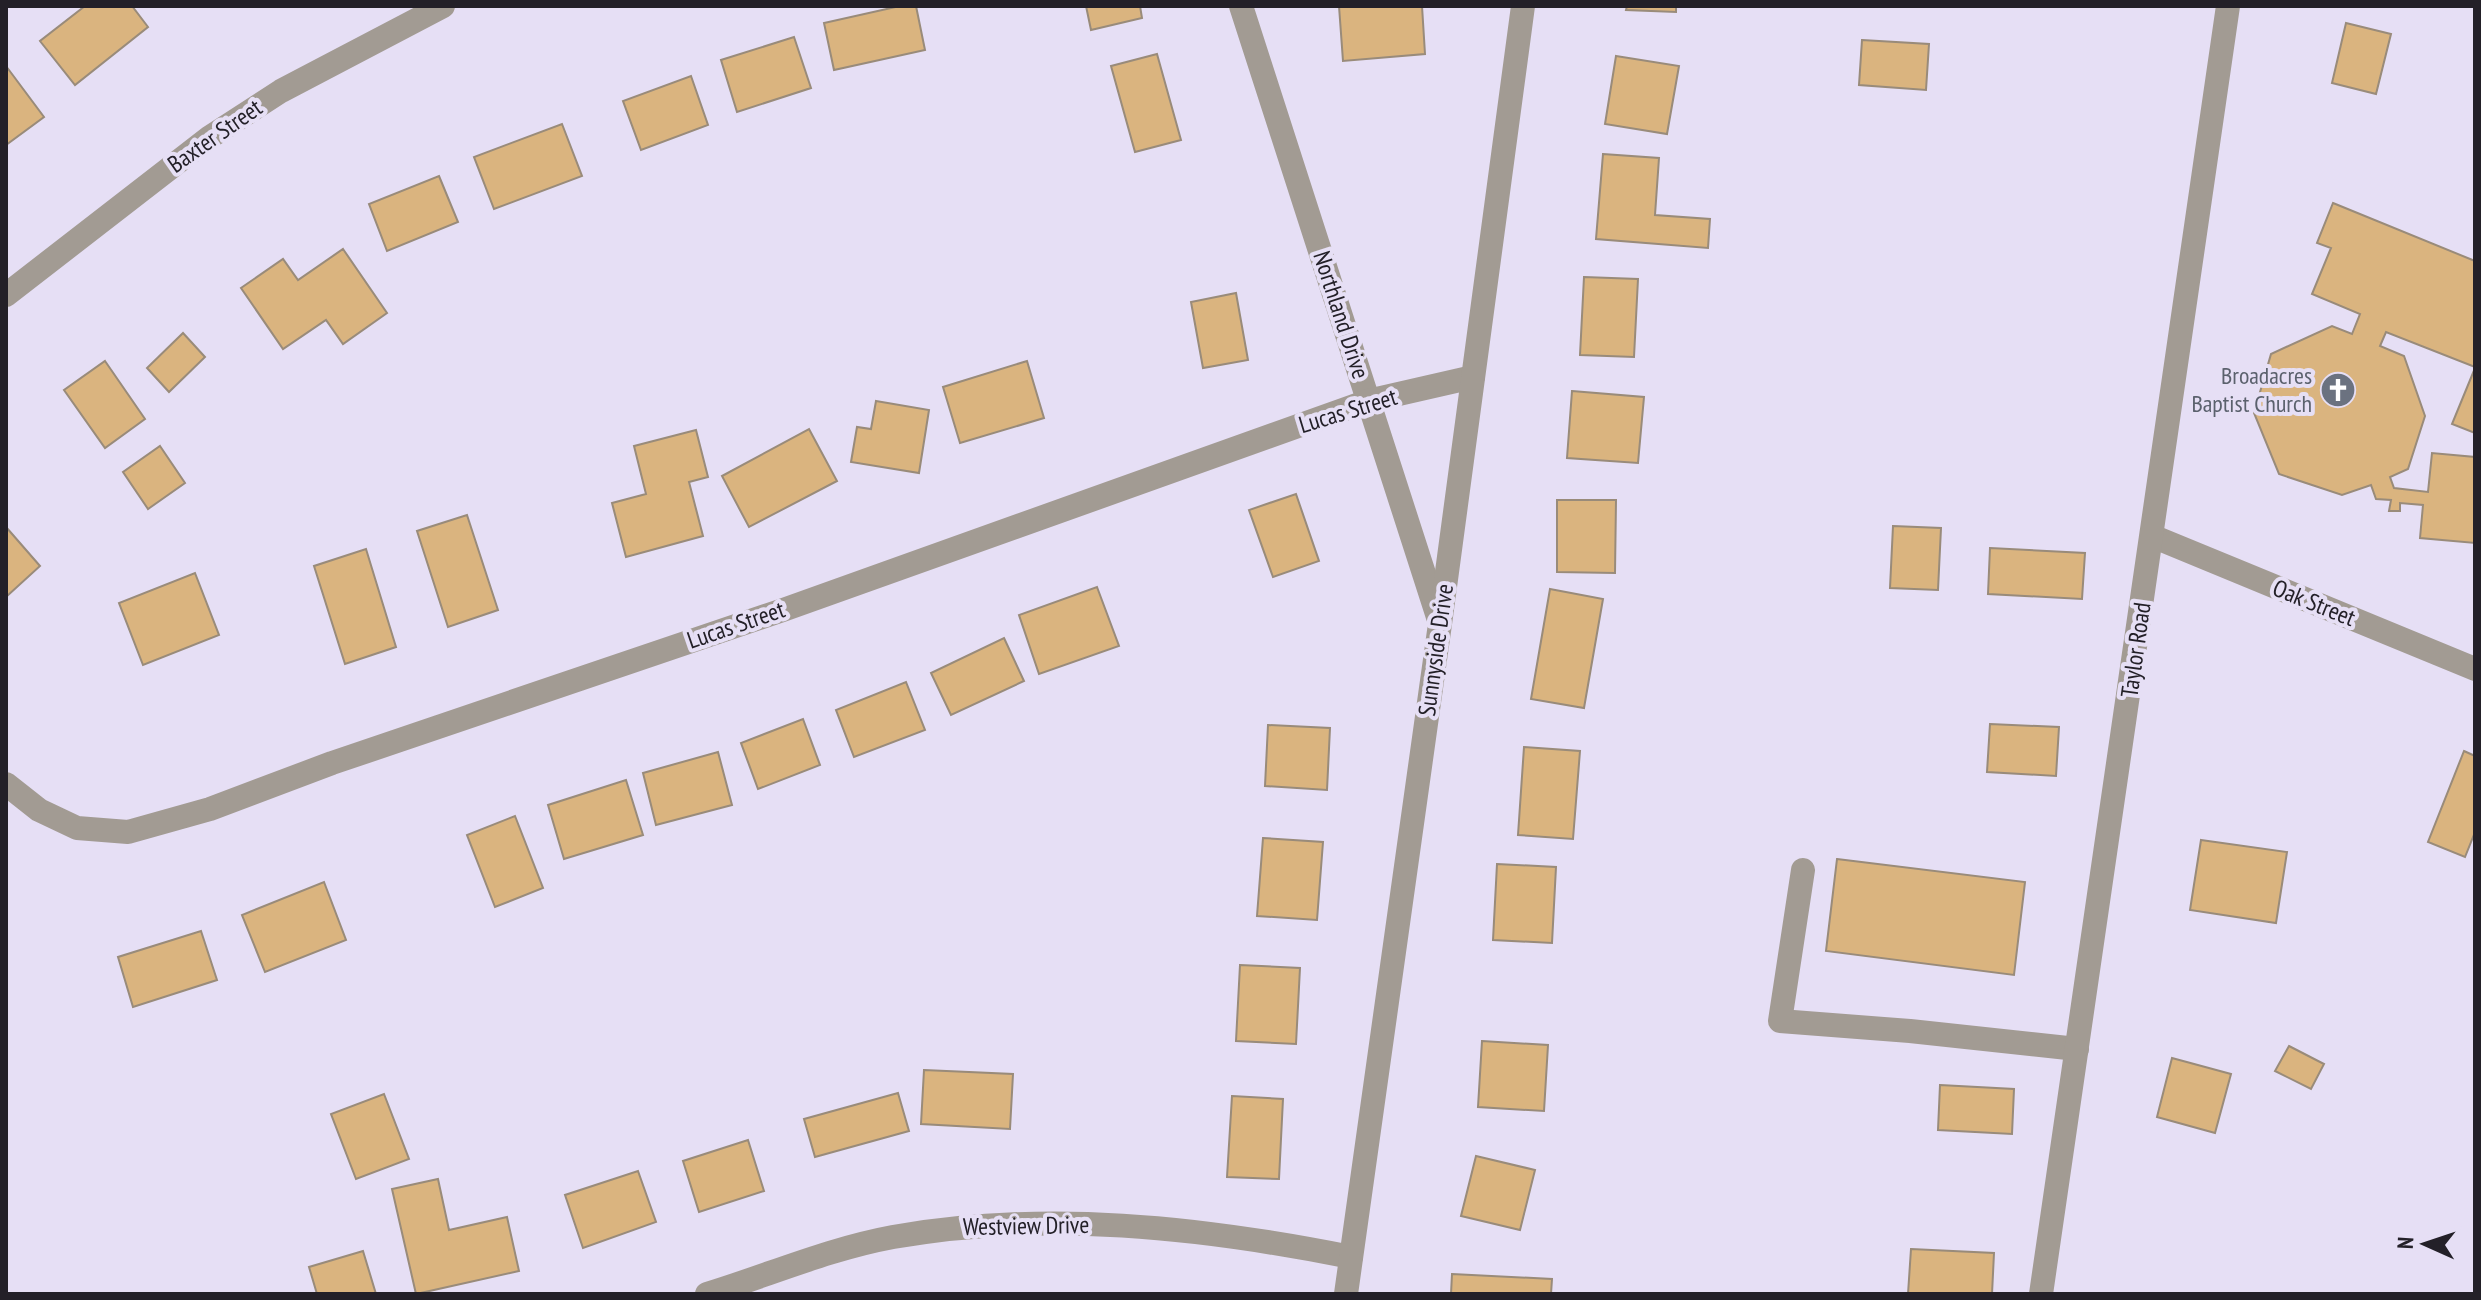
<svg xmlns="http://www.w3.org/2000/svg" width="2481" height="1300" viewBox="0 0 2481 1300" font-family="'PT Sans Narrow',sans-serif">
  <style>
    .building { fill: #dab47f; stroke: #998b7a; stroke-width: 2 }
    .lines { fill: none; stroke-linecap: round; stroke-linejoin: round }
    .minor { stroke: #a29b93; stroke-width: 24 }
    .labels { text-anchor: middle; stroke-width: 8; stroke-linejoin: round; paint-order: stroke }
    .street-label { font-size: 24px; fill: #232028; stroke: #e6dff5 }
    .worship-label { font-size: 24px; fill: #5b616d; stroke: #e6dff5; text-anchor: end }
  </style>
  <rect width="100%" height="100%" fill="#e6dff5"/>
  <g class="building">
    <path d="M85,6H132L148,27L75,85L40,41Z"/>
    <path d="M900,6H916L925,50L834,70L824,23Z"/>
    <path d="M1086,6H1140L1142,18L1091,30Z"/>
    <path d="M1339,6H1422L1425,54L1343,61Z"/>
    <path d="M1627,6H1676V12L1626,10Z"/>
    <path d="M2346,23L2391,34L2376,94L2332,83Z"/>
    <path d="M794,37L811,88L737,112L721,60Z"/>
    <path d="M1862,40L1929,44L1926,90L1859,85Z"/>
    <path d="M1157,54L1181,140L1135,152L1111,66Z"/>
    <path d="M1616,56L1679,66L1667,134L1605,124Z"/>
    <path d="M6,66L44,117L6,145Z"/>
    <path d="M691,76L708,125L641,150L623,101Z"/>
    <path d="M562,124L582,176L494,209L474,157Z"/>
    <path d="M1603,154L1659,158L1655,215L1710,219L1708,248L1596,239Z"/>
    <path d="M439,176L458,222L387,251L369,204Z"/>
    <path d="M2333,203L2475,261V367L2386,332L2380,346L2404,356L2425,416L2408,469L2390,477L2394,488L2428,492L2432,453L2475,457V543L2420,538L2423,505L2400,503V511H2389L2391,500L2376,499L2371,485L2342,495L2279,474L2254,413L2271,354L2332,326L2352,334L2360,314L2312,294L2331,248L2317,243Z"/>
    <path d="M343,249L387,313L343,344L326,320L283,349L241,288L283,259L298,280Z"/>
    <path d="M1584,277L1638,279L1634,357L1580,355Z"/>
    <path d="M1236,293L1248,360L1203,368L1191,302Z"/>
    <path d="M183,333L205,357L169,392L147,368Z"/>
    <path d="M105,361L145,419L105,448L64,390Z"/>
    <path d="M1027,361L1044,418L960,443L943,387Z"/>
    <path d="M2475,368V433L2452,424Z"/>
    <path d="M1572,391L1644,397L1638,463L1567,458Z"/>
    <path d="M876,401L929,410L919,473L851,462L857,427L871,429Z"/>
    <path d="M809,429L837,481L749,527L722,476Z"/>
    <path d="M696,430L708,477L689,482L703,536L626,557L612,503L646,494L634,446Z"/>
    <path d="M160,446L185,483L148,509L123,472Z"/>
    <path d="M1296,494L1319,561L1273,577L1249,510Z"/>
    <path d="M1557,500H1616L1615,573L1557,572Z"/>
    <path d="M467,515L498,610L448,627L417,531Z"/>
    <path d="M1893,526L1941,528L1938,590L1890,588Z"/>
    <path d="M6,527L40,566L6,597Z"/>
    <path d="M1990,548L2085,553L2082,599L1988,594Z"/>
    <path d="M366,549L396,647L345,664L314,566Z"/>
    <path d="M195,573L219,635L143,665L119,603Z"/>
    <path d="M1097,587L1119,646L1039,674L1019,615Z"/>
    <path d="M1550,589L1603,599L1584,708L1531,699Z"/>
    <path d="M1004,638L1024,681L951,715L931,673Z"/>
    <path d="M906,682L925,730L854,757L836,710Z"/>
    <path d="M803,719L820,765L758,789L741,743Z"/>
    <path d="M1990,724L2059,727L2056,776L1987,772Z"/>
    <path d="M1268,725L1330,728L1327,790L1265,786Z"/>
    <path d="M1524,747L1580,751L1573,839L1518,835Z"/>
    <path d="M2464,751L2475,756V832L2465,857L2428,842Z"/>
    <path d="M718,752L732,805L656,825L643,773Z"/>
    <path d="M626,780L643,835L564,859L548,805Z"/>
    <path d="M515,816L543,888L495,907L467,835Z"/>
    <path d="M1263,838L1323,842L1317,920L1257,916Z"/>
    <path d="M2201,840L2287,852L2276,923L2190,910Z"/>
    <path d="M1837,859L2025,882L2014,975L1826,951Z"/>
    <path d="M1497,864L1556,867L1552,943L1493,940Z"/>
    <path d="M324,882L346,940L265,972L242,915Z"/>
    <path d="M201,931L217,980L133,1007L118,957Z"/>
    <path d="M1240,965L1300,968L1296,1044L1236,1041Z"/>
    <path d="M1482,1041L1548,1045L1544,1111L1478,1107Z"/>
    <path d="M2289,1046L2324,1064L2311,1089L2275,1071Z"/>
    <path d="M2172,1058L2231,1074L2215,1133L2157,1117Z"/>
    <path d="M924,1070L1013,1074L1010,1129L921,1124Z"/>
    <path d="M1940,1085L2014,1089L2012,1134L1938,1130Z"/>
    <path d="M898,1093L909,1131L815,1157L804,1119Z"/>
    <path d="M384,1094L409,1159L356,1179L331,1114Z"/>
    <path d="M1232,1096L1283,1099L1279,1179L1227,1177Z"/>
    <path d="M748,1140L764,1191L699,1212L683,1161Z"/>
    <path d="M1476,1156L1535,1170L1520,1230L1461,1216Z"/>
    <path d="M638,1171L656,1222L583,1248L565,1195Z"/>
    <path d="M438,1179L449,1230L507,1217L519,1271L416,1294L392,1189Z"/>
    <path d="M1911,1249L1994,1253L1992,1294H1908Z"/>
    <path d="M363,1251L376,1294H317L309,1267Z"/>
    <path d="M1452,1274L1552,1279L1551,1294H1451Z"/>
  </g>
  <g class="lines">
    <g class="minor">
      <path d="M1241,6L1438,617"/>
      <path d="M6,295L210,137L281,91L443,6"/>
      <path d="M2152,536L2475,669"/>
      <path d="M6,784L39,810L77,828L128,832L210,809L332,763L783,610L1368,401L1473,377"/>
      <path d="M1803,870L1780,1021L1910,1031L2077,1049"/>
      <path d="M707,1294C769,1275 828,1249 893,1237C1045,1210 1200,1227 1351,1257"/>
      <path d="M1346,1294L1440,624L1523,6"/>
      <path d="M2041,1294L2228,6"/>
    </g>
  </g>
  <defs>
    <symbol id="church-disc" viewBox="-11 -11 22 22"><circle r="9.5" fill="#6b7280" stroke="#e6dff5"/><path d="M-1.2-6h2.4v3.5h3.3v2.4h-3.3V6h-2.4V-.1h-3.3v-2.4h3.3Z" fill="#fff"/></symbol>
  </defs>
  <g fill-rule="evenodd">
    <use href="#church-disc" x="2318" y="370" width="40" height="40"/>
  </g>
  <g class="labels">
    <g class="street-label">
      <text transform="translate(215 136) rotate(-35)" y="8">Baxter Street</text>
      <text transform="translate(1341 315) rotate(72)" y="8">Northland Drive</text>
      <text transform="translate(1348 411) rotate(-17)" y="8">Lucas Street</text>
      <text transform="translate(2314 603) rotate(22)" y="8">Oak Street</text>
      <text transform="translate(736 625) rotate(-19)" y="8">Lucas Street</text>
      <text transform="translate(1436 650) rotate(-82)" y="8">Sunnyside Drive</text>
      <text transform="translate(2136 650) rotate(-82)" y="8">Taylor Road</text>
      <text transform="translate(1026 1226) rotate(-1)" y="8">Westview Drive</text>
    </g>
    <g class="worship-label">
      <text x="2312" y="384">Broadacres<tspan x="2312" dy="28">Baptist Church</tspan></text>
    </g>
  </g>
  <rect width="2481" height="1300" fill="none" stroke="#232028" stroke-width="16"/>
  <g transform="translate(2425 1244) rotate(273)" stroke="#e6dff5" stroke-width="6" paint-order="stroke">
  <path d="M0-6L14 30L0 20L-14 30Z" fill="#232028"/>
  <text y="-12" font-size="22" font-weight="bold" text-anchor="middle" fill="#232028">N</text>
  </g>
</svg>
